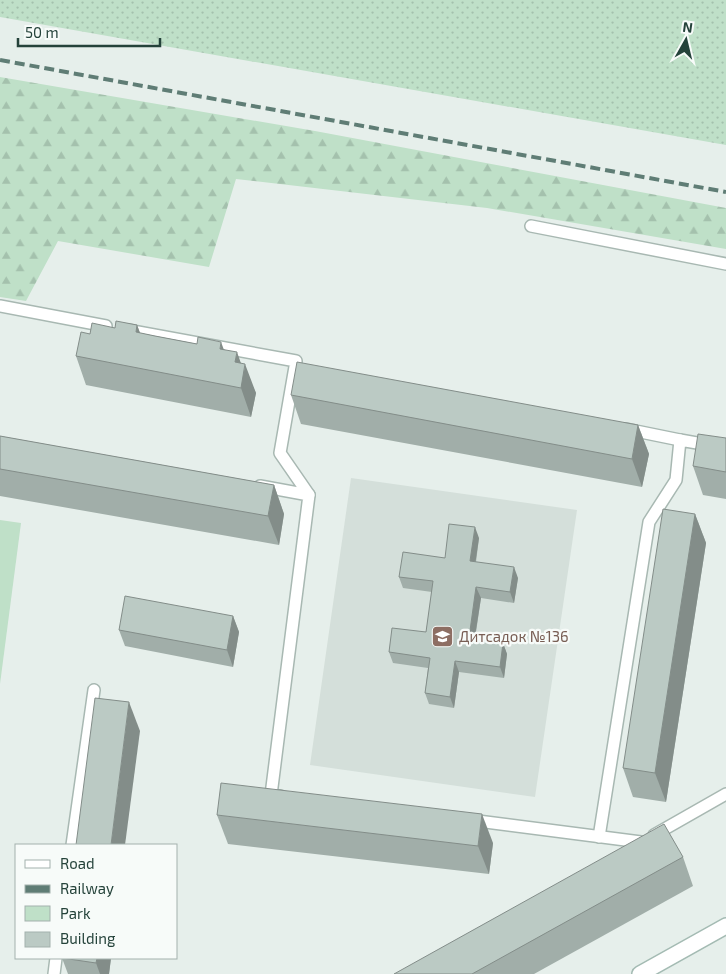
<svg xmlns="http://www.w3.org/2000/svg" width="726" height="974" viewBox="0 0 726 974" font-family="'Exo 2',sans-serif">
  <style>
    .built { fill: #d4dfda }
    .green { fill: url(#green-dots) }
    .forest { fill: url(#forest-firs) }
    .pitch { fill: #bfe0c8 }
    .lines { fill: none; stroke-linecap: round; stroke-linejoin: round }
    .service-casing { stroke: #a8b8b2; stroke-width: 14 }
    .secondary-casing { stroke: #a4bbb3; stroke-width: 18 }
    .service { stroke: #fff; stroke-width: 11 }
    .secondary { stroke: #fff; stroke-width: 15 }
    .rail { stroke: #5f7d75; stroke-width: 4; stroke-dasharray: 10 5; stroke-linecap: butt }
    .wall { fill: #a1aea9 }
    .shaded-wall { fill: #838d89 }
    .building { fill: #bbcac4; stroke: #838d89 }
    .labels { text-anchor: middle; stroke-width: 4.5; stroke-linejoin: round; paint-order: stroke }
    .education-label { font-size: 15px; fill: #785e54; stroke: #f7fbf9; text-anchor: start }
  </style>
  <defs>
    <pattern id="green-dots" width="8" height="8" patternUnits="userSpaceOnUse" patternTransform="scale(1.25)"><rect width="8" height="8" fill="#bfe0c8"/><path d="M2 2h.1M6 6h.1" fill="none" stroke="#a4c1ad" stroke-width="1.8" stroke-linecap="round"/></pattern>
    <pattern id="forest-firs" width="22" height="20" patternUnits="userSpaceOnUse" patternTransform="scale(1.25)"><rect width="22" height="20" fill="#bfe0c8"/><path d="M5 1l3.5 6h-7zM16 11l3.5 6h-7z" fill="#a4c1ad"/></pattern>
  </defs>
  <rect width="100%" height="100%" fill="#e6efeb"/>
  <path class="built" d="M351,478L577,510L535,797L310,765Z"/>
  <path class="green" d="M0,0H726V145L0,17Z"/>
  <path class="forest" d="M0,77L315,131L726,208V249L487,208L236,179L209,267L58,241L26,301L0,297Z"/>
  <path class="pitch" d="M0,520L21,523L0,684Z"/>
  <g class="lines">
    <defs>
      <g id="service">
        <path d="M531,226L726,264"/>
        <path d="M0,306L106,326"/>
        <path d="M127,330L296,361L280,453L309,495"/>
        <path d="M626,429L680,440"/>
        <path d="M260,486L309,495L271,795L280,796"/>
        <path d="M470,820L641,842"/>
        <path d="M654,835L726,794"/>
        <path d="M599,837L649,522L676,480L680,440L726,448"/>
        <path d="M72,845L94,690"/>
        <path d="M54,974L56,958"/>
      </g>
      <path id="secondary" d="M640,974L726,926"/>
    </defs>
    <use href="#service" class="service-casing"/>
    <use href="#secondary" class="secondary-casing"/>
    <use href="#service" class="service"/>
    <use href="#secondary" class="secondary"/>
    <path class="rail" d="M0,60L726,192"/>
  </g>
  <g class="wall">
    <path d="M137,325L140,333L224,349L241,363L256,393L251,417L86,385L76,356L90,334L115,328Z"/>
    <path d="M291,395L638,425L649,454L642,487L301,424Z"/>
    <path d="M0,436L274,485L284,514L279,545L0,496Z"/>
    <path d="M726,438V499L703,495L693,466Z"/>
    <path d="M695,514L706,543L666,802L633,797L623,768Z"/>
    <path d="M479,538L476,562L518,578L514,603L481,598L475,639L503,643L507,654L504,678L459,672L454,708L429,704L425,693L428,668L393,663L389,652L426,632L432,592L403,588L399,577L445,558Z"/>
    <path d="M233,616L239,632L233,667L125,646L119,630Z"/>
    <path d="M217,815L493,843L489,874L228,844Z"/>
    <path d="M683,857L693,886L534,974H394Z"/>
    <path d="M62,958H111L109,974H68Z"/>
  </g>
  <g class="shaded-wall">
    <path d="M137,325L148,354L136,332Z"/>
    <path d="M221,342L232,371L220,349Z"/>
    <path d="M237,352L244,372L245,364L256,393L251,417L241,388L235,362Z"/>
    <path d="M638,425L649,454L642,487L632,459Z"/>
    <path d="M274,485L284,514L279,545L268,516Z"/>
    <path d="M695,514L706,543L666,802L655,773Z"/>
    <path d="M475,527L479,538L474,572L470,561Z"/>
    <path d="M514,567L518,578L514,603L510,592Z"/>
    <path d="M476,587L481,598L473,649L469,638Z"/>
    <path d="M233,616L239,632L233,667L227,650Z"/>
    <path d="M503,643L507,654L504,678L500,667Z"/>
    <path d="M455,661L459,672L454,708L450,697Z"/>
    <path d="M129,702L140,731L125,845H111Z"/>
    <path d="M482,814L493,843L489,874L478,846Z"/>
    <path d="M97,958H111L109,974H100L96,963Z"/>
  </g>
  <g class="building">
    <path d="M116,321L137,325L136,332L155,336L197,344L198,337L221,342L220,349L237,352L235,362L245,364L241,388L76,356L81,332L90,334L92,323L115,328Z"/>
    <path d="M297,362L638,425L632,459L291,395Z"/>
    <path d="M698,434L726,438V472L693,466Z"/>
    <path d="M0,436L274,485L268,516L0,469Z"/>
    <path d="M663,509L695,514L655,773L623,768Z"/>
    <path d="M449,524L475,527L470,561L514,567L510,592L476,587L469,638L503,643L500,667L455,661L450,697L425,693L430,658L389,652L392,628L426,632L433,581L399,577L403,552L445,558Z"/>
    <path d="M125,596L233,616L227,650L119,630Z"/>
    <path d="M95,698L129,702L111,845H76Z"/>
    <path d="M221,783L482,814L478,846L217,815Z"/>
    <path d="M664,824L683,857L472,974H394Z"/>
    <path d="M62,958H97L96,963Z"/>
  </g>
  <defs>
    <symbol id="school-square" viewBox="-11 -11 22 22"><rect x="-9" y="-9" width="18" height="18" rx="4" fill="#8d6e63" stroke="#f7fbf9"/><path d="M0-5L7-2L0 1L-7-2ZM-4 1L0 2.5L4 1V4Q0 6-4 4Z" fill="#fff"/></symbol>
  </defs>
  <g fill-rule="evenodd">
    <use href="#school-square" x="430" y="624" width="25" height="25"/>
  </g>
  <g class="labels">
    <g class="education-label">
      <text x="459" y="642">Дитсадок №136</text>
    </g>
  </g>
  <rect x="15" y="844" width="162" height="115" fill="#f7fbf9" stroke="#a3b1ad"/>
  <rect x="25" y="860" width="25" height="8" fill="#ffffff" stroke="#a3b1ad"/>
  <text x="60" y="869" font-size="15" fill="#24423a">Road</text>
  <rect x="25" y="885" width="25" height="8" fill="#5f7d75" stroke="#a3b1ad"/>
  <text x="60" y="894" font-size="15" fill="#24423a">Railway</text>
  <rect x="25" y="906" width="25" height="15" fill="#bfe0c8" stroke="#a3b1ad"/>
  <text x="60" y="919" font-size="15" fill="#24423a">Park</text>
  <rect x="25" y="932" width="25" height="15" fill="#bbcac4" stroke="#a3b1ad"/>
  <text x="60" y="944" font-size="15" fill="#24423a">Building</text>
  <g transform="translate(686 40) rotate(8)" stroke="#f7fbf9" stroke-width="4" paint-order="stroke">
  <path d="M0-4L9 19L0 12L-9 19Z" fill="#24423a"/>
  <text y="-8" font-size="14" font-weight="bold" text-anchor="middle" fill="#24423a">N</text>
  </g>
  <path d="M18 38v8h142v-8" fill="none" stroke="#24423a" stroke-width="2.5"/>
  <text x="25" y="38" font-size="15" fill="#24423a" stroke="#f7fbf9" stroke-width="4" paint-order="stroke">50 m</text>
</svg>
